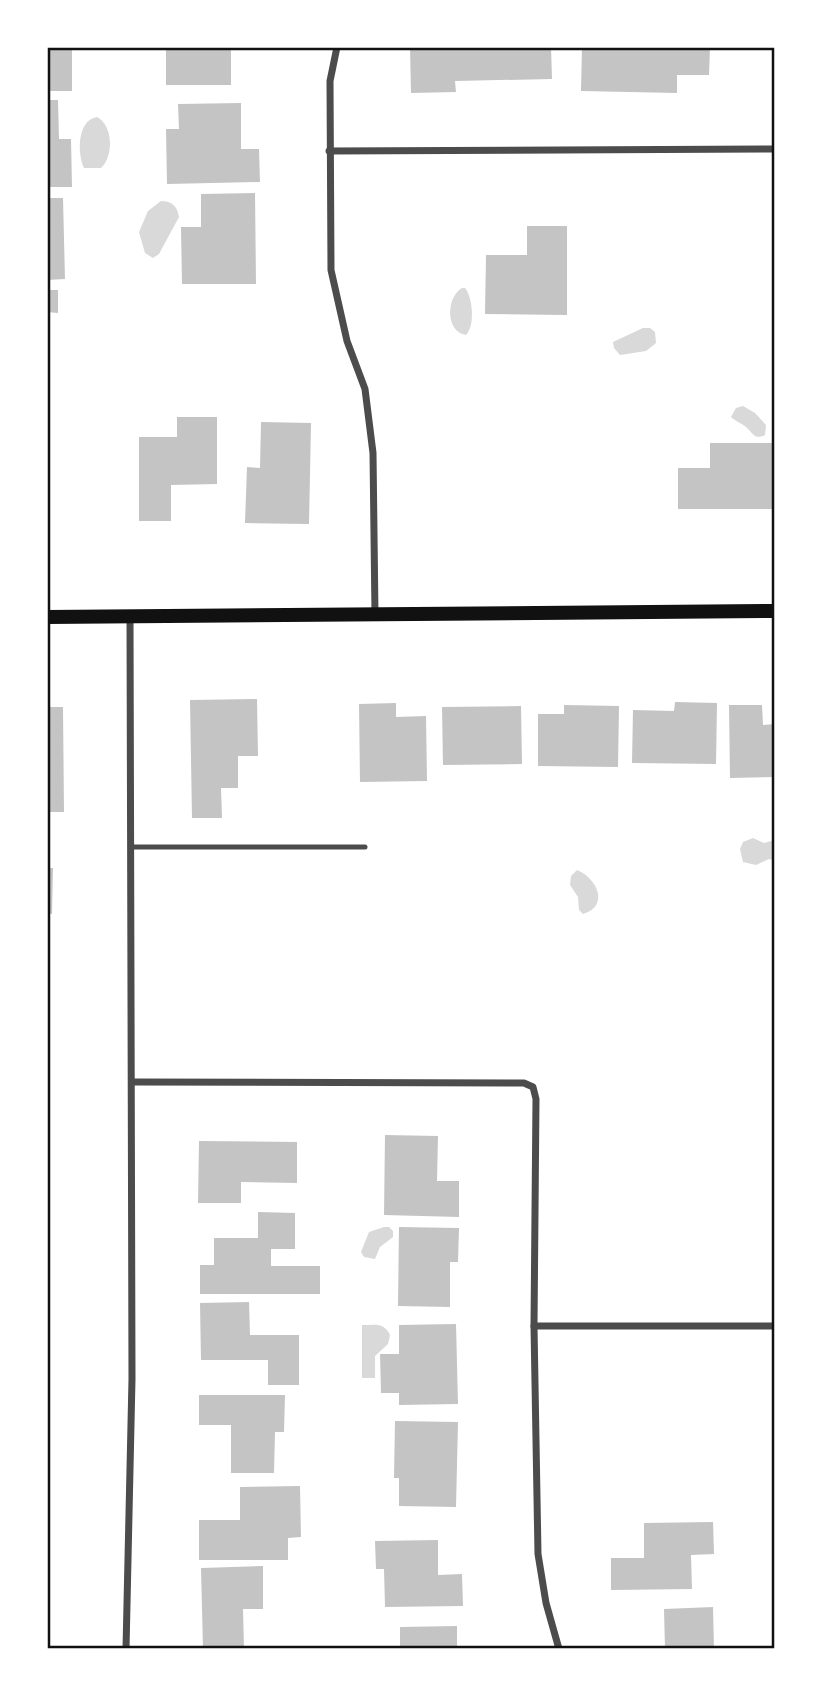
<svg xmlns="http://www.w3.org/2000/svg" width="822" height="1696" viewBox="0 0 822 1696" font-family="'Source Sans 3',sans-serif">
  <style>
    .water { fill: #d9d9d9 }
    .building { fill: #c4c4c4 }
    .lines { fill: none; stroke-linecap: round; stroke-linejoin: round }
    .service { stroke: #4c4c4c; stroke-width: 5 }
    .minor { stroke: #4c4c4c; stroke-width: 7 }
    .secondary { stroke: #111; stroke-width: 14 }
    .neatline { fill: none; stroke: #111; stroke-width: 2.5 }
  </style>
  <rect width="100%" height="100%" fill="#fff"/>
  <g class="water">
    <path d="M97,117C113,125 114,156 101,168H84C77,154 77,120 97,117Z"/>
    <path d="M161,201C172,201 177,206 179,217L159,254L153,258L145,253L139,232L148,211Z"/>
    <path d="M462,288H465C473,298 475,326 466,335C445,332 446,297 462,288Z"/>
    <path d="M643,328H650L655,332L656,343L646,351L620,355L614,348L613,342Z"/>
    <path d="M743,406L755,413L766,425L765,435C754,440 754,434 746,427C742,423 736,422 731,417L736,408Z"/>
    <path d="M753,838L764,843L775,840V861L769,859L756,865L743,862L740,849L743,842Z"/>
    <path d="M577,870C597,878 610,906 583,914L579,910L578,897L570,885L571,876Z"/>
    <path d="M384,1227H389L393,1231V1237L380,1247L375,1259L364,1257L361,1252L369,1232Z"/>
    <path d="M362,1325C375,1325 384,1322 390,1335L388,1344L375,1356V1378H362Z"/>
  </g>
  <g class="building">
    <rect x="47" y="47" width="25" height="44"/>
    <rect x="166" y="47" width="65" height="38"/>
    <path d="M410,47H551L552,79L455,81L456,92L411,93Z"/>
    <path d="M582,47H710L709,75H677V93L581,91Z"/>
    <path d="M47,100H58L59,139H71L72,187H47Z"/>
    <path d="M241,103V149H259L260,182L167,184L166,129H179L178,104Z"/>
    <path d="M255,193L256,284H182L181,227H201V194Z"/>
    <path d="M47,198H63L65,279L47,280Z"/>
    <path d="M527,226H567V315L485,314L486,255H527Z"/>
    <path d="M47,290H58V313L47,312Z"/>
    <path d="M177,417H217V484L171,485V521H139V437H177Z"/>
    <path d="M261,422L311,423L309,524L245,523L247,467L260,468Z"/>
    <path d="M710,443H775V509H678V468H710Z"/>
    <path d="M257,699L258,756H238V788H221L222,818H192L190,700Z"/>
    <path d="M675,702L717,703L716,764L632,763L633,710L674,711Z"/>
    <path d="M396,703V717L426,716L427,781L360,782L359,704Z"/>
    <path d="M564,705L619,706L618,767L538,766V714H564Z"/>
    <path d="M729,705H762L763,725L775,724V777L730,778Z"/>
    <path d="M521,706L522,764L443,765L442,707Z"/>
    <path d="M47,707H63L64,812H47Z"/>
    <path d="M47,868H53L52,914L47,913Z"/>
    <path d="M385,1135L438,1136L437,1181H459V1217L384,1215Z"/>
    <path d="M199,1141L297,1142V1183L241,1182V1203H198Z"/>
    <path d="M258,1212L295,1213V1249H271V1266H320V1294H200V1265H214V1238H258Z"/>
    <path d="M399,1227L459,1228L458,1262H450V1307L398,1306Z"/>
    <path d="M249,1302L250,1335H299V1385H268V1360H201L200,1303Z"/>
    <path d="M456,1324L458,1404L399,1405V1393H381L380,1354H399V1325Z"/>
    <path d="M199,1395H285L284,1432H275L274,1473H231V1425H199Z"/>
    <path d="M395,1421L458,1422L456,1507L399,1506V1478H394Z"/>
    <path d="M300,1486L301,1537L288,1538V1560H199V1520H240V1487Z"/>
    <path d="M713,1522L714,1554L691,1555L692,1589L611,1590V1558H644V1523Z"/>
    <path d="M438,1540V1575L462,1574L463,1606L385,1607L384,1569H376L375,1541Z"/>
    <path d="M263,1566V1609H243L244,1649H203L201,1568Z"/>
    <path d="M713,1607L714,1649H665L664,1609Z"/>
    <path d="M457,1626V1649H400V1627Z"/>
  </g>
  <g class="lines">
    <path class="service" d="M132,847H365"/>
    <g class="minor">
      <path d="M337,47L330,81L331,270L347,341L365,389L373,453L375,614"/>
      <path d="M329,151L775,149"/>
      <path d="M133,1082L524,1083L533,1087L536,1099L534,1326L538,1554L546,1603L559,1649"/>
      <path d="M534,1326H775"/>
      <path d="M126,1649L132,1379L130,616"/>
    </g>
    <path class="secondary" d="M47,617L775,611"/>
  </g>
  <rect width="822" height="1696" fill="none" stroke="#ffffff" stroke-width="98"/>
  <rect x="49" y="49" width="724" height="1598" class="neatline"/>
</svg>
